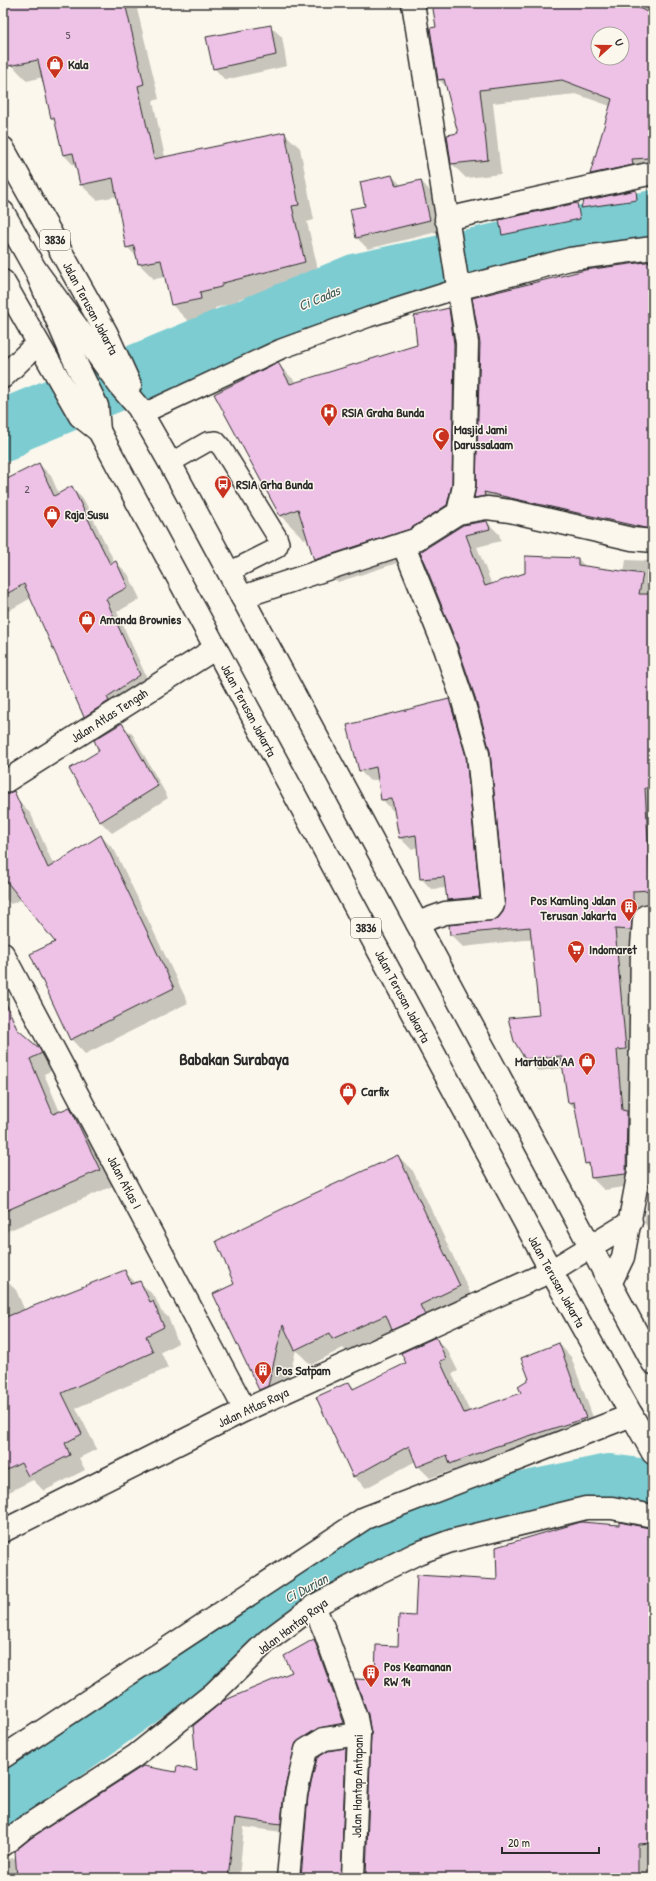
<svg xmlns="http://www.w3.org/2000/svg" width="656" height="1881" viewBox="0 0 656 1881" font-family="'Patrick Hand',sans-serif">
  <style>
    .shadow { fill: #0003; fill-rule: evenodd }
    .lines { fill: none; stroke-linecap: round; stroke-linejoin: round }
    .river { stroke: #7bccd1; stroke-width: 58 }
    .building { fill: #eec2e7; stroke: #2b2b2b; fill-rule: evenodd }
    .service-casing { stroke: #2b2b2b; stroke-width: 22 }
    .minor-casing { stroke: #2b2b2b; stroke-width: 25 }
    .primary-casing { stroke: #2b2b2b; stroke-width: 25 }
    .service { stroke: #fbf7ec; stroke-width: 19 }
    .minor { stroke: #fbf7ec; stroke-width: 22 }
    .primary { stroke: #fbf7ec; stroke-width: 22 }
    .labels { text-anchor: middle; stroke-width: 3; stroke-linejoin: round; paint-order: stroke }
    .number-label { font-size: 11px; fill: #5c515a }
    .shield { fill: #fbf7ec; stroke: #696865; stroke-width: 1 }
    .shield-label { font-size: 12px; font-weight: bold; fill: #2b2b2b }
    .poi-label { font-size: 13px; font-weight: bold; fill: #2b2b2b; stroke: #fbf7ec; text-anchor: start }
    .street-label { font-size: 13px; fill: #2b2b2b; stroke: #fbf7ec }
    .water-label { font-size: 14px; font-style: italic; fill: #435b5d; stroke: #fbf7ec }
    .district-label { font-size: 17px; font-weight: bold; fill: #2b2b2b; stroke: #fbf7ec }
  </style>
  <rect width="100%" height="100%" fill="#fbf7ec"/>
  <filter id="ink" filterUnits="userSpaceOnUse"><feTurbulence type="fractalNoise" baseFrequency=".025" numOctaves="2"/><feDisplacementMap in="SourceGraphic" scale="8" xChannelSelector="R" yChannelSelector="G"/><feConvolveMatrix kernelMatrix="1 2 1 2 8 2 1 2 1" color-interpolation-filters="sRGB"/></filter>
  <g filter="url(#ink)">
    <g class="shadow">
      <path d="M3,3H141L142,8L137,9L159,99L153,101L165,157L284,133L300,148L314,220L307,222L320,278L239,299L237,302L215,308L216,314L188,321L172,305L166,277L154,279L139,264L137,257L127,247L117,196L97,200L81,185L77,169L64,155L56,122L52,118L43,77L27,81L12,65L3,36Z"/>
      <path d="M433,3H636L653,9V172L605,187L591,174L610,106L576,94L493,103L501,174L466,178L452,164L448,136L459,134L448,88L439,80L437,28ZM598,34H622V58H598Z"/>
      <path d="M270,26L282,37L287,66L225,80L214,68Z"/>
      <path d="M392,176L402,186L421,181L432,193L441,231L368,249L357,238L366,207Z"/>
      <path d="M636,191L641,196L642,206L586,213L590,230L514,246L503,235L577,204L582,209L583,202Z"/>
      <path d="M653,262V539L487,509L475,497Z"/>
      <path d="M448,309L471,332L477,367L474,508L470,525L487,522L499,534L501,541L477,547L492,585L578,559L586,567L624,573L626,560L653,561V917L637,1185L604,1190L592,1178L591,1168L586,1163L577,1111L569,1102L564,1068L538,1071L526,1059L540,1016L533,939L463,947L451,935L497,921L504,913L506,904L491,751L476,697L458,644L422,555L338,582L315,559L308,537L304,539L281,516L215,394L278,364L297,383L418,345Z"/>
      <path d="M39,464L51,476L59,494L72,488L84,500L115,563L116,562L128,574L140,599L117,612L151,687L96,728L84,717L31,598L3,614V483Z"/>
      <path d="M449,700L459,710L476,768L490,908L459,911L448,900L447,888L431,889L421,878L418,847L411,849L400,838L395,810H392L382,799L379,779L370,781L359,770Z"/>
      <path d="M121,724L133,735L168,798L112,833L101,822L71,769L100,751Z"/>
      <path d="M16,799L31,814L54,866L101,836L115,851L188,1003L85,1054L71,1039L57,943L22,899L11,904L3,897V805Z"/>
      <path d="M3,1023L38,1049L54,1064L56,1069L44,1074L60,1112L70,1108L85,1123L115,1185L3,1233Z"/>
      <path d="M398,1156L413,1171L474,1301L348,1353L343,1348L311,1365L296,1350L283,1401L275,1404L260,1389L235,1285Z"/>
      <path d="M651,1179H653V1232L644,1223Z"/>
      <path d="M125,1272L136,1283L140,1282L155,1297L161,1311L168,1317L178,1343L161,1352L168,1368L76,1408L97,1449L79,1458L85,1470L44,1491L33,1480L3,1495V1278L16,1290L25,1311Z"/>
      <path d="M435,1338L448,1351L458,1371L452,1374L470,1412L522,1393L530,1379L559,1344L571,1357L598,1431L463,1476L456,1469L430,1478L418,1466L416,1461L366,1488L353,1476L349,1383L355,1389L407,1363Z"/>
      <path d="M649,1529L653,1533V1878H367L376,1681L399,1648L416,1617L498,1581Z"/>
      <path d="M314,1640L324,1650L353,1733L305,1753L290,1833L244,1827L239,1878H3V1859L17,1858L177,1773L198,1772L294,1673Z"/>
      <path d="M346,1750L355,1759L350,1878H302Z"/>
    </g>
    <g class="lines">
      <g class="river">
        <path d="M3,433L17,423L358,282L653,219"/>
        <path d="M3,1796L256,1615L431,1520L609,1483L653,1489"/>
      </g>
    </g>
    <g class="building">
      <path d="M3,3H125L144,84L138,86L154,159L285,132L299,205L292,206L305,262L223,283L221,287L200,292L201,299L171,305L161,260L138,264L134,246L126,248L113,178L80,185L73,153L63,155L54,118H51L38,60L3,67Z"/>
      <path d="M432,3H629L653,15V154L648,155L649,158L632,159L633,165L590,174L612,99L562,80L480,90L488,160L451,164L447,135L458,133L444,79L438,80L430,28L436,27ZM598,34H622V58H598Z"/>
      <path d="M271,25L276,55L213,69L206,37Z"/>
      <path d="M392,175L396,186L421,180L430,220L356,238L350,209L365,206L360,182Z"/>
      <path d="M636,190L637,200L581,208L583,201Z"/>
      <path d="M577,203L580,219L502,235L499,220Z"/>
      <path d="M653,261V525L650,524V528H645L484,492L485,496L474,498L476,486L480,343L472,298L585,270Z"/>
      <path d="M449,308L454,344L452,484L447,505L410,529L314,560L298,509L280,516L214,394L278,362L290,384L417,345L414,316Z"/>
      <path d="M39,463L54,496L72,486L110,564L116,561L128,587L106,599L140,675L107,697L109,701L84,717L24,584L3,596V481Z"/>
      <path d="M487,521L490,529L466,535L485,586L525,573V556L578,558V565L643,574L639,594H653V788H645L651,890L633,891V914L631,930L615,929L626,1049L617,1050L622,1110L627,1111L626,1174L591,1178L589,1163L585,1164L574,1102L568,1103L561,1056L525,1059L514,1041L508,1018L539,1015L530,927L450,935L449,925L496,920L503,912L505,904L490,751L475,697L457,644L420,552L463,525Z"/>
      <path d="M449,699L466,756L480,897L447,900L444,877L420,879L416,835L399,838L392,799L381,800L376,767L359,771L347,725Z"/>
      <path d="M122,723L158,786L100,822L69,769L99,751L94,740Z"/>
      <path d="M14,791L48,868L101,835L174,988L70,1040L30,954L55,942L3,877V795Z"/>
      <path d="M3,996L17,1029L39,1048L42,1053L30,1059L53,1114L70,1107L100,1170L3,1212Z"/>
      <path d="M652,1112L653,1170H652Z"/>
      <path d="M398,1155L460,1286L420,1305L425,1315L392,1330L386,1315L332,1339L330,1333L295,1350L283,1325L268,1386L259,1390L213,1294L234,1284L216,1241L311,1195Z"/>
      <path d="M125,1270L131,1284L140,1281L150,1302L153,1301L164,1327L146,1336L153,1352L62,1393L82,1434L65,1443L70,1455L28,1476L21,1463L3,1472V1318Z"/>
      <path d="M436,1337L446,1359L440,1361L464,1413L521,1393L518,1386L529,1379L521,1358L559,1343L586,1418L494,1447L450,1464L447,1455L417,1467L409,1446L353,1477L316,1397L349,1382L353,1389L406,1363L401,1353Z"/>
      <path d="M581,1522L619,1525V1522L649,1528L648,1534L653,1535V1843L638,1844V1877H366L371,1734L368,1714L355,1679L375,1680L376,1645L398,1646L399,1615L415,1616L417,1575L497,1580L496,1547Z"/>
      <path d="M314,1639L344,1723L318,1728L296,1743L284,1791L281,1824L235,1818L228,1878H17L15,1851L31,1838L143,1766L176,1772L177,1766L197,1771L193,1726L223,1701L292,1672L284,1656Z"/>
      <path d="M346,1748L341,1878H301L308,1796L317,1758L328,1751Z"/>
    </g>
    <g class="lines">
      <defs>
        <g id="service">
          <path d="M142,414L281,349L369,317L457,289"/>
          <path d="M170,463L207,442L216,441L222,448L277,537L279,543L277,548L229,572"/>
        </g>
        <g id="minor">
          <path d="M413,3L467,343L464,486L458,513"/>
          <path d="M446,219L653,173"/>
          <path d="M457,289L570,259L653,248"/>
          <path d="M3,377L38,343"/>
          <path d="M403,544L445,648L463,701L478,754L493,905L490,909L445,913L417,923"/>
          <path d="M242,597L415,540L458,513L487,508L510,511L632,539L653,541"/>
          <path d="M3,783L216,648"/>
          <path d="M3,954L245,1410"/>
          <path d="M611,1282L623,1257L639,1171L642,946L644,920L646,916L653,915"/>
          <path d="M3,1531L245,1410L551,1271L631,1222"/>
          <path d="M314,1606L325,1632L356,1718L359,1734L353,1878"/>
          <path d="M3,1757L365,1518L632,1415"/>
          <path d="M3,1845L24,1828L135,1756L214,1693L267,1641L314,1606L373,1575L418,1553L451,1541L586,1508H612L653,1516"/>
          <path d="M288,1878L296,1794L306,1750L324,1739L359,1734"/>
        </g>
        <g id="primary">
          <path d="M3,148L106,332L130,385"/>
          <path d="M3,212L35,269L73,357L97,406L99,431"/>
          <path d="M35,269L120,386L138,407L170,463L653,1363"/>
          <path d="M3,281L80,416L99,431L551,1271L653,1453"/>
        </g>
      </defs>
      <use href="#service" class="service-casing"/>
      <use href="#minor" class="minor-casing"/>
      <use href="#primary" class="primary-casing"/>
      <use href="#service" class="service"/>
      <use href="#minor" class="minor"/>
      <use href="#primary" class="primary"/>
    </g>
  </g>
  <defs>
    <symbol id="shop-pin" viewBox="-11 -11 22 30"><path d="M0 17L-7.5 6A9.5 9.5 0 1 1 7.5 6Z" fill="#c8321e" stroke="#fbf7ec"/><path d="M-5-2.5h2.3a2.7 3.5 0 0 1 5.4 0H5L5.5 6h-11ZM-1.5-2.5h3a1.5 2.3 0 0 0-3 0Z" fill="#fff"/></symbol>
    <symbol id="hospital-pin" viewBox="-11 -11 22 30"><path d="M0 17L-7.5 6A9.5 9.5 0 1 1 7.5 6Z" fill="#c8321e" stroke="#fbf7ec"/><path d="M-5-5h3v3.5h4V-5h3V5h-3V1.5h-4V5h-3Z" fill="#fff"/></symbol>
    <symbol id="mosque-pin" viewBox="-11 -11 22 30"><path d="M0 17L-7.5 6A9.5 9.5 0 1 1 7.5 6Z" fill="#c8321e" stroke="#fbf7ec"/><path d="M3.5-4.9A6 6 0 1 0 3.5 4.9A5 5 0 1 1 3.5-4.9Z" fill="#fff"/></symbol>
    <symbol id="bus-pin" viewBox="-11 -11 22 30"><path d="M0 17L-7.5 6A9.5 9.5 0 1 1 7.5 6Z" fill="#c8321e" stroke="#fbf7ec"/><path d="M-5-6H5V4H4V6H2V4H-2V6H-4V4H-5ZM-3.5-4V0h7V-4ZM-3.5 1.2v1.5H-2V1.2ZM2 1.2v1.5H3.5V1.2Z" fill="#fff"/></symbol>
    <symbol id="building-pin" viewBox="-11 -11 22 30"><path d="M0 17L-7.5 6A9.5 9.5 0 1 1 7.5 6Z" fill="#c8321e" stroke="#fbf7ec"/><path d="M-4-6H4V6H1V3H-1V6H-4ZM-2.5-4.3h1.7v1.8h-1.7ZM.8-4.3h1.7v1.8H.8ZM-2.5-1h1.7V.8h-1.7ZM.8-1h1.7V.8H.8Z" fill="#fff"/></symbol>
    <symbol id="supermarket-pin" viewBox="-11 -11 22 30"><path d="M0 17L-7.5 6A9.5 9.5 0 1 1 7.5 6Z" fill="#c8321e" stroke="#fbf7ec"/><path d="M-6-5.5h2.5l.6 2H6L4.5 2H-2.5L-4.4-4H-6ZM-1.5 3.2a1.3 1.3 0 1 0 .1 0ZM3 3.2a1.3 1.3 0 1 0 .1 0Z" fill="#fff"/></symbol>
  </defs>
  <g fill-rule="evenodd">
    <use href="#shop-pin" x="45" y="54" width="20" height="27"/>
    <use href="#hospital-pin" x="319" y="402" width="20" height="27"/>
    <use href="#mosque-pin" x="431" y="426" width="20" height="27"/>
    <use href="#bus-pin" x="213" y="474" width="20" height="27"/>
    <use href="#shop-pin" x="42" y="504" width="20" height="27"/>
    <use href="#shop-pin" x="77" y="609" width="20" height="27"/>
    <use href="#building-pin" x="619" y="897" width="20" height="27"/>
    <use href="#supermarket-pin" x="566" y="939" width="20" height="27"/>
    <use href="#shop-pin" x="577" y="1051" width="20" height="27"/>
    <use href="#shop-pin" x="338" y="1081" width="20" height="27"/>
    <use href="#building-pin" x="253" y="1360" width="20" height="27"/>
    <use href="#building-pin" x="361" y="1663" width="20" height="27"/>
  </g>
  <g class="labels">
    <g class="number-label">
      <text x="68" y="39">5</text>
      <text x="27" y="493">2</text>
    </g>
    <g class="shield">
      <rect x="40" y="230" width="30" height="20" rx="3"/>
      <rect x="351" y="918" width="30" height="20" rx="3"/>
    </g>
    <g class="shield-label">
      <text x="55" y="244">3836</text>
      <text x="366" y="932">3836</text>
    </g>
    <g class="poi-label">
      <text x="68" y="69">Kala</text>
      <text x="342" y="417">RSIA Graha Bunda</text>
      <text x="454" y="434">Masjid Jami<tspan x="454" dy="15">Darussalaam</tspan></text>
      <text x="236" y="489">RSIA Grha Bunda</text>
      <text x="65" y="519">Raja Susu</text>
      <text x="100" y="624">Amanda Brownies</text>
      <text x="616" y="905" text-anchor="end">Pos Kamling Jalan<tspan x="616" dy="15">Terusan Jakarta</tspan></text>
      <text x="589" y="954">Indomaret</text>
      <text x="574" y="1066" text-anchor="end">Martabak AA</text>
      <text x="361" y="1096">Carfix</text>
      <text x="276" y="1375">Pos Satpam</text>
      <text x="384" y="1671">Pos Keamanan<tspan x="384" dy="15">RW 14</tspan></text>
    </g>
    <g class="street-label">
      <text transform="translate(91 308) rotate(62)" y="5">Jalan Terusan Jakarta</text>
      <text transform="translate(249 710) rotate(62)" y="5">Jalan Terusan Jakarta</text>
      <text transform="translate(109 715) rotate(-33)" y="5">Jalan Atlas Tengah</text>
      <text transform="translate(403 996) rotate(62)" y="5">Jalan Terusan Jakarta</text>
      <text transform="translate(125 1182) rotate(62)" y="5">Jalan Atlas I</text>
      <text transform="translate(557 1281) rotate(61)" y="5">Jalan Terusan Jakarta</text>
      <text transform="translate(253 1407) rotate(-25)" y="5">Jalan Atlas Raya</text>
      <text transform="translate(292 1626) rotate(-37)" y="5">Jalan Hantap Raya</text>
      <text transform="translate(357 1786) rotate(-89)" y="5">Jalan Hantap Antapani</text>
    </g>
    <g class="water-label">
      <text transform="translate(319 298) rotate(-23)" y="5">Ci Cadas</text>
      <text transform="translate(306 1588) rotate(-28)" y="5">Ci Durian</text>
    </g>
    <g class="district-label">
      <text x="234" y="1065">Babakan Surabaya</text>
    </g>
  </g>
  <rect width="656" height="1881" fill="none" stroke="#fbf7ec" stroke-width="16"/>
  <rect x="8" y="8" width="640" height="1865" fill="none" stroke="#2b2b2b" stroke-width="1.5" filter="url(#ink)"/>
  <g transform="translate(610 46) rotate(69)"><circle r="19" fill="#fbf7ec" stroke="#a8a59f"/>
  <path d="M0-3L7 15L0 10L-7 15Z" fill="#c8321e"/>
  <text y="-6" font-size="11" font-weight="bold" text-anchor="middle" fill="#2b2b2b">U</text>
  </g>
  <path d="M502 1847v6h97v-6" fill="none" stroke="#2b2b2b" stroke-width="2"/>
  <text x="508" y="1847" font-size="12" fill="#2b2b2b" stroke="#fbf7ec" stroke-width="3" paint-order="stroke">20 m</text>
</svg>
